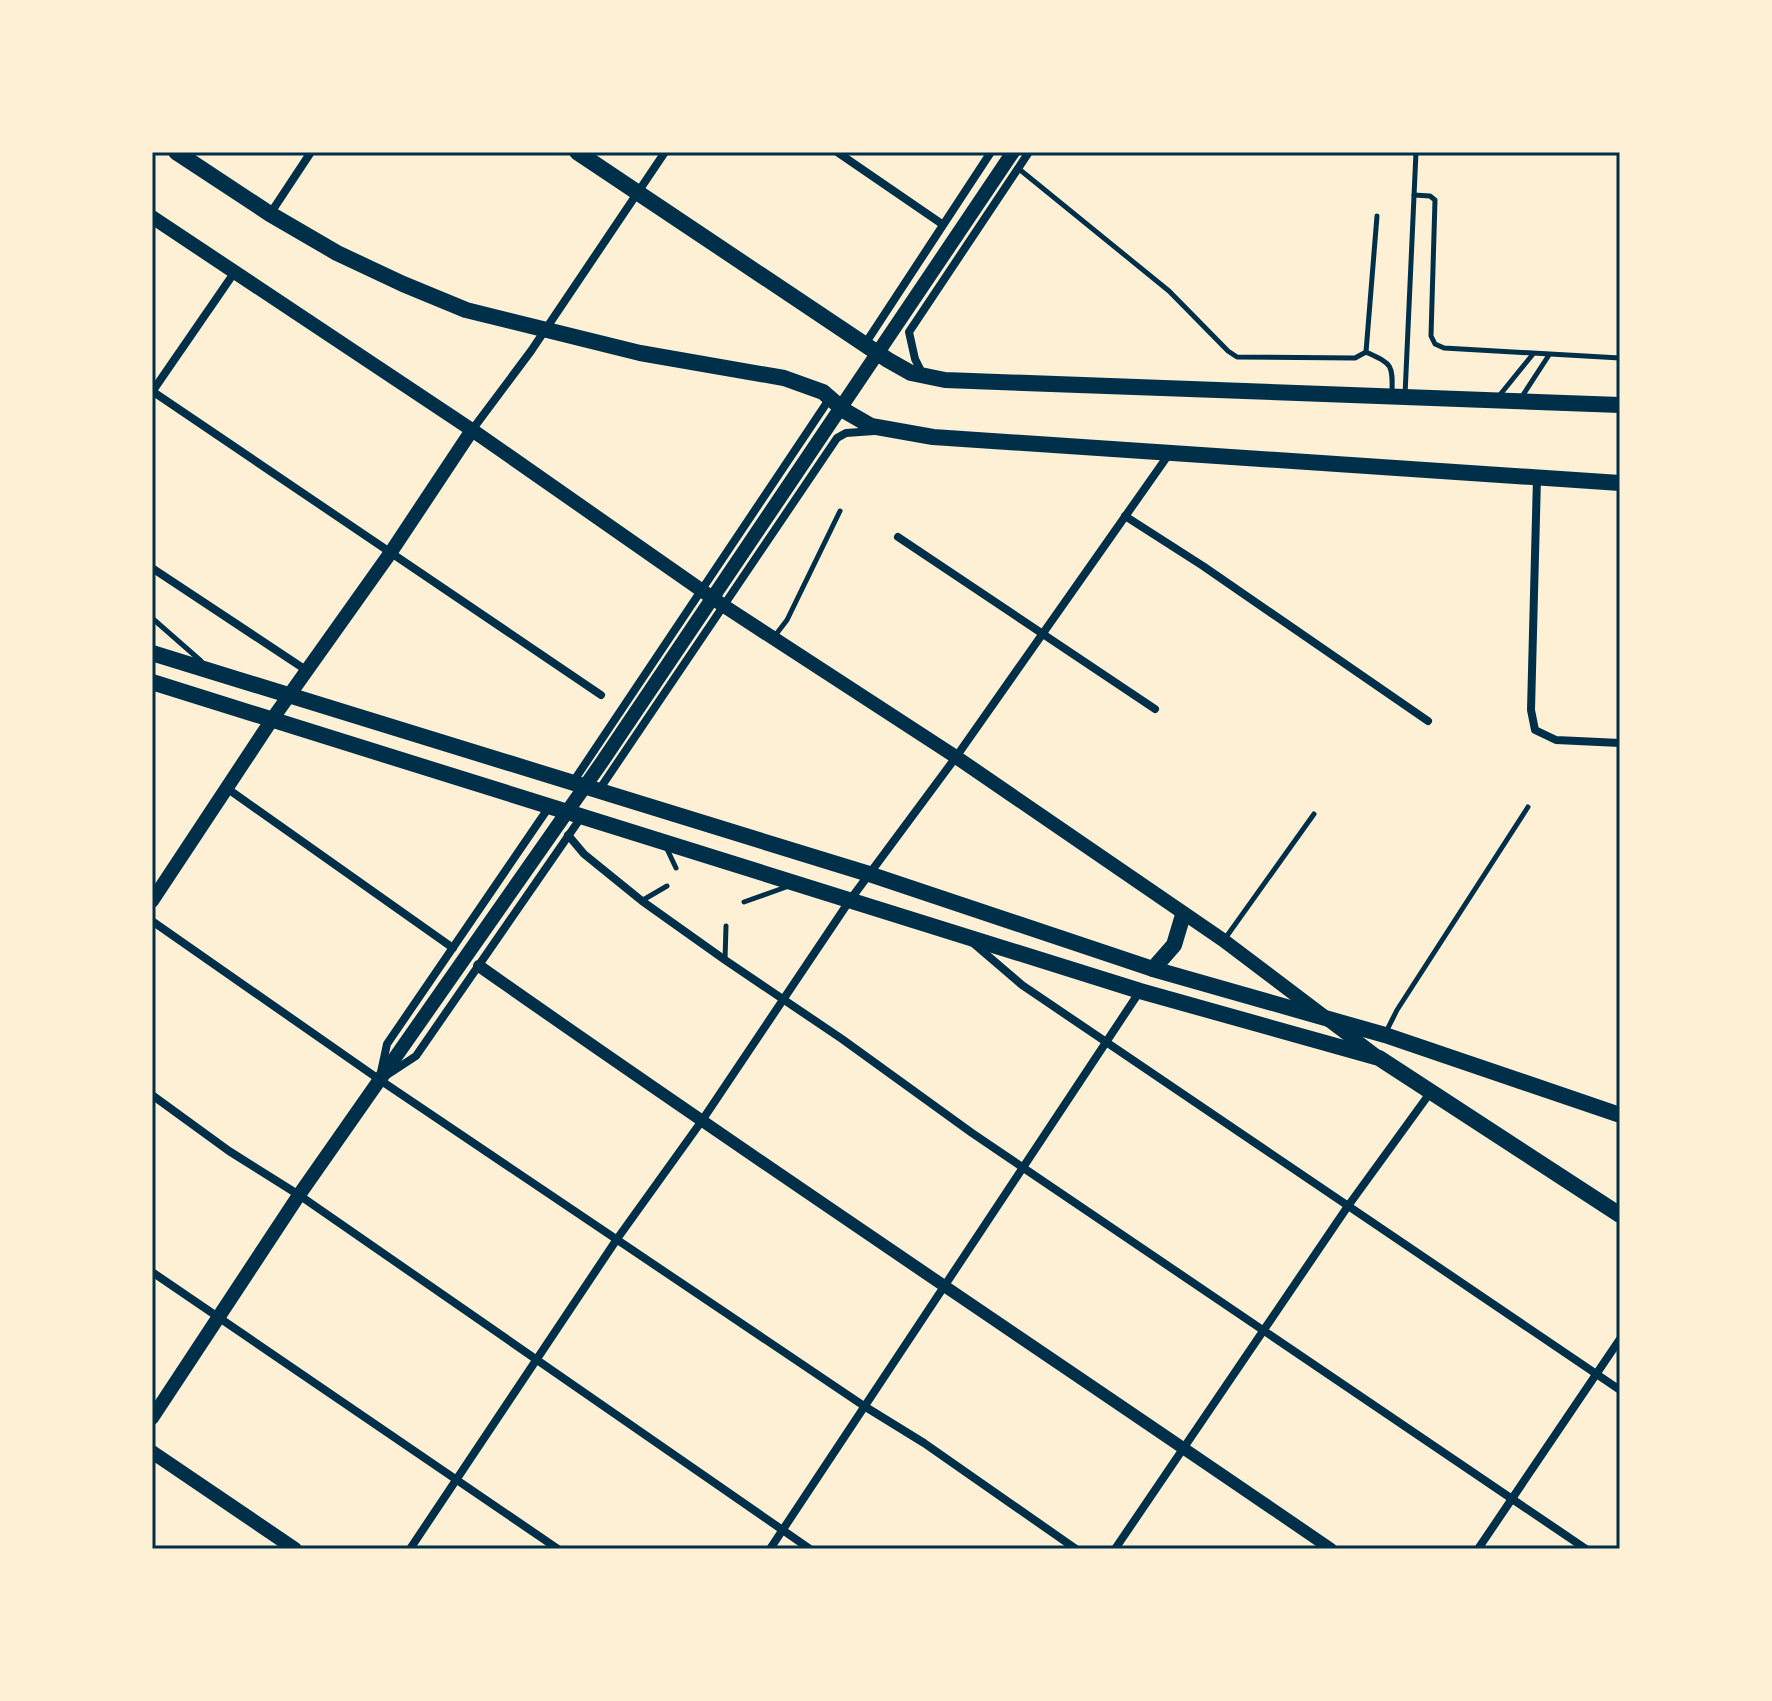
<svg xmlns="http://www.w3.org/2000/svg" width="1772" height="1701" viewBox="0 0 1772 1701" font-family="'Titillium Web',sans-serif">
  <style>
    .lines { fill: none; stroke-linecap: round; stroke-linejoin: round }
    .service { stroke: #003049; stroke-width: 5 }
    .minor { stroke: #003049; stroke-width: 8 }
    .tertiary { stroke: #003049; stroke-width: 12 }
    .secondary { stroke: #003049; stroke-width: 14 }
    .primary { stroke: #003049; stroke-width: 16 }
    .neatline { fill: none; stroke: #003049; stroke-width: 3 }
  </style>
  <rect width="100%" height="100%" fill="#fdf0d5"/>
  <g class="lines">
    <g class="service">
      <path d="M1019,169L1169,291L1228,351L1237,357L1355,358L1366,352L1377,216"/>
      <path d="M1414,195L1430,196L1435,200L1431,336L1435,344L1444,348L1620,358"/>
      <path d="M1366,352C1391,364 1393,363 1392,392"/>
      <path d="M1405,395L1416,152"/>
      <path d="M1499,396L1533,354"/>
      <path d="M1521,398L1549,355"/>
      <path d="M152,618L201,661"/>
      <path d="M774,637L787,620L840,511"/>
      <path d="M667,849L676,868"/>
      <path d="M643,900L667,886"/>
      <path d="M744,902L789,886"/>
      <path d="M1224,940L1314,814"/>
      <path d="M725,960L726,926"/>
      <path d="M1385,1034L1397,1010L1528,807"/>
    </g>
    <g class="minor">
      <path d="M837,152L942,224"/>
      <path d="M270,214L311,152"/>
      <path d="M865,344L991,152"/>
      <path d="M923,375L915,359L909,332L1029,152"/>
      <path d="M152,391L601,695"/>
      <path d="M152,392L234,273"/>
      <path d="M472,430L531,351L665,152"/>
      <path d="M1537,478L1531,710L1535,730L1556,740L1620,743"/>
      <path d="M1125,516L1203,566L1428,721"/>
      <path d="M898,537L1155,709"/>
      <path d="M152,568L306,670"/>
      <path d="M573,782L830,398"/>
      <path d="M228,789L453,948"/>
      <path d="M599,790L837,438L846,433L874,431"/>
      <path d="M568,835L584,854L642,901L725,960L842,1039L972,1133L1586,1549"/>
      <path d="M152,921L380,1080L864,1406L924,1443L1076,1549"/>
      <path d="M973,943L1022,985L1620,1390"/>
      <path d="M381,1072L387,1044L549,807"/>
      <path d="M387,1075L416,1056L582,816"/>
      <path d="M152,1095L229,1151L299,1195L810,1549"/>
      <path d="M152,1272L558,1549"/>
      <path d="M410,1549L617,1239L701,1122L850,900L956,757L1169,454"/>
      <path d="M770,1549L1140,991"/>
      <path d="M1115,1549L1348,1206L1430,1093"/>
      <path d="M1478,1549L1620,1339"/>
    </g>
    <path class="tertiary" d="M479,966C760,1164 1047,1354 1331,1549"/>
    <g class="secondary">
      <path d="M152,217L472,430L724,606L956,757L1223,940L1375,1055"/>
      <path d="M152,901L273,718L391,552L472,430"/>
      <path d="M152,1418L299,1195L602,762L1013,152"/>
      <path d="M152,1452L295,1549"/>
    </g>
    <g class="primary">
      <path d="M176,152L270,214L337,253L403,284L466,310L640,353L784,378L823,392L845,411L871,426L933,437L1620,483"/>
      <path d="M577,152L888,360L911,373L945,380L1620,405"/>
      <path d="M152,653L869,874L1153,969L1385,1035L1620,1115"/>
      <path d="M152,682L1140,991L1379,1058L1620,1215"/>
      <path d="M1153,969L1174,945L1183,915"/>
    </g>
  </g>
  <rect width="1772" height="1701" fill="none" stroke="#fdf0d5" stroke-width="308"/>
  <rect x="154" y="154" width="1464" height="1393" class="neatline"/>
</svg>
